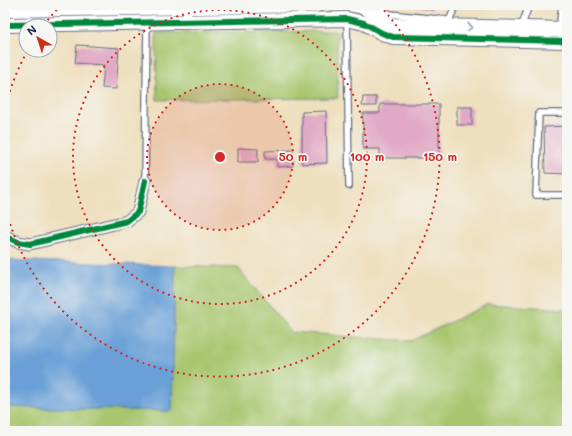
<svg xmlns="http://www.w3.org/2000/svg" width="572" height="436" viewBox="0 0 572 436" font-family="Mali,sans-serif">
  <style>
    .green { fill: #a7c66e; stroke: #617a66 }
    .water { fill: #6aa0d7; stroke: #42689a }
    .building { fill: #e1a9c5 }
    .lines { fill: none; stroke-linecap: round; stroke-linejoin: round }
    .service-casing { stroke: #656d80; stroke-width: 8 }
    .minor-casing { stroke: #656d80; stroke-width: 13 }
    .tertiary-casing { stroke: #656d80; stroke-width: 16 }
    .service { stroke: #fff; stroke-width: 5.5 }
    .minor { stroke: #fff; stroke-width: 11 }
    .tertiary { stroke: #fff; stroke-width: 14 }
    .cycleway-casing { stroke: #f6f6f2; stroke-width: 8 }
    .cycleway { stroke: #00873e; stroke-width: 6 }
    .oneway { stroke: #8d97ae }
    .ring { fill: none; stroke: #d62828; stroke-width: 2; stroke-dasharray: 2 4 }
    .centre { fill: #d62828; stroke: #f6f6f2; stroke-width: 2 }
    .ring-label { font-size: 12px; text-anchor: middle; font-weight: bold; fill: #d62828; stroke: #f6f6f2; stroke-width: 3.5; stroke-linejoin: round; paint-order: stroke }
  </style>
  <rect width="100%" height="100%" fill="#f6f6f2"/>
  <filter id="ink" filterUnits="userSpaceOnUse"><feTurbulence type="fractalNoise" baseFrequency=".025" numOctaves="2"/><feDisplacementMap in="SourceGraphic" scale="8" xChannelSelector="R" yChannelSelector="G"/><feConvolveMatrix kernelMatrix="1 2 1 2 8 2 1 2 1" color-interpolation-filters="sRGB"/></filter>
  <filter id="wash" filterUnits="userSpaceOnUse"><feTurbulence type="fractalNoise" baseFrequency=".012" numOctaves="4" result="noise"/><feDisplacementMap in="SourceGraphic" scale="16" xChannelSelector="R" yChannelSelector="G"/><feGaussianBlur stdDeviation="0.9" result="paint"/><feColorMatrix in="noise" values="0 0 0 0 0 0 0 0 0 0 0 0 0 0 0 0 0 1.4 0 .05"/><feComposite in="paint" operator="in"/></filter>
  <g filter="url(#wash)">
    <rect width="100%" height="100%" fill="#eedfbe"/>
    <g class="green">
      <path d="M337,31L338,98L157,100L156,33Z"/>
      <path d="M175,266L238,268L291,332L411,341L488,304L567,309V431H5V407L172,411Z"/>
    </g>
    <path class="water" d="M5,260L175,266L172,411L5,407Z"/>
    <g id="blocks">
      <g class="building">
        <path d="M409,5H435L433,10Z"/>
        <path d="M77,45L119,48L116,89L102,88L104,65L75,63Z"/>
        <path d="M363,97H376V106H362Z"/>
        <path d="M380,104H439V158H380V149H363V113H380Z"/>
        <rect x="457" y="107" width="15" height="18"/>
        <path d="M326,111L327,163L302,164V112Z"/>
        <path d="M567,126V174L545,173L544,127Z"/>
        <path d="M238,148L258,149V162H238Z"/>
        <path d="M293,150V166L277,167V159H265V151Z"/>
      </g>
    </g>
  </g>
  <g filter="url(#ink)">
    <use href="#blocks" fill-opacity="0" stroke="#656d80" stroke-width="1"/>
    <g class="lines">
      <defs>
        <g id="service">
          <path d="M381,5L384,10L390,14L447,20"/>
          <path d="M347,19L349,186"/>
          <path d="M448,23L456,5"/>
          <path d="M521,28L529,5"/>
          <path d="M559,29L562,5"/>
          <path d="M567,113H539L536,195H567"/>
          <path d="M145,181L147,22"/>
        </g>
        <path id="minor" d="M5,236L18,242L30,244L127,221L138,212L145,181"/>
        <g id="tertiary">
          <path d="M353,5C369,6 379,19 393,25L567,29"/>
          <path d="M5,10L317,5"/>
          <path d="M5,25L347,19L364,23L382,33L393,37L567,41"/>
        </g>
      </defs>
      <use href="#service" class="service-casing"/>
      <use href="#minor" class="minor-casing"/>
      <use href="#tertiary" class="tertiary-casing"/>
      <use href="#service" class="service"/>
      <use href="#minor" class="minor"/>
      <use href="#tertiary" class="tertiary"/>
      <defs>
        <g id="cycleway">
          <path d="M5,25L347,19L364,23L382,33L393,37L567,41"/>
          <path d="M5,236L18,242L30,244L127,221L138,212L145,181"/>
        </g>
      </defs>
      <use href="#cycleway" class="cycleway-casing"/>
      <use href="#cycleway" class="cycleway"/>
    </g>
    <defs><path id="oneway-chevron" d="M-2-3.5L2.5 0L-2 3.5" fill="none" stroke-width="1.6" stroke-linecap="round" stroke-linejoin="round"/></defs>
    <use class="oneway" href="#oneway-chevron" transform="translate(470 27) rotate(1)"/>
  </g>
  <circle cx="220" cy="157" r="73" fill="#d62828" fill-opacity=".12"/>
  <g class="ring">
    <circle cx="220" cy="157" r="73"/>
    <circle cx="220" cy="157" r="147"/>
    <path d="M5 109A220 220 0 0 1 28 50M44 25A220 220 0 0 1 60 6M380 6A220 220 0 1 1 5 205"/>
  </g>
  <circle cx="220" cy="157" r="6" class="centre"/>
  <g class="ring-label">
    <text x="293" y="161">50 m</text>
    <text x="367" y="161">100 m</text>
    <text x="440" y="161">150 m</text>
  </g>
  <rect width="572" height="436" fill="none" stroke="#f6f6f2" stroke-width="20"/>
  <g transform="translate(38 38) rotate(321)"><circle r="19" fill="#f6f6f2" stroke="#9ea6b7"/>
  <path d="M0-3L7 15L0 10L-7 15Z" fill="#c8321e"/>
  <text y="-6" font-size="11" font-weight="bold" text-anchor="middle" fill="#1b2f5e">N</text>
  </g>
</svg>
